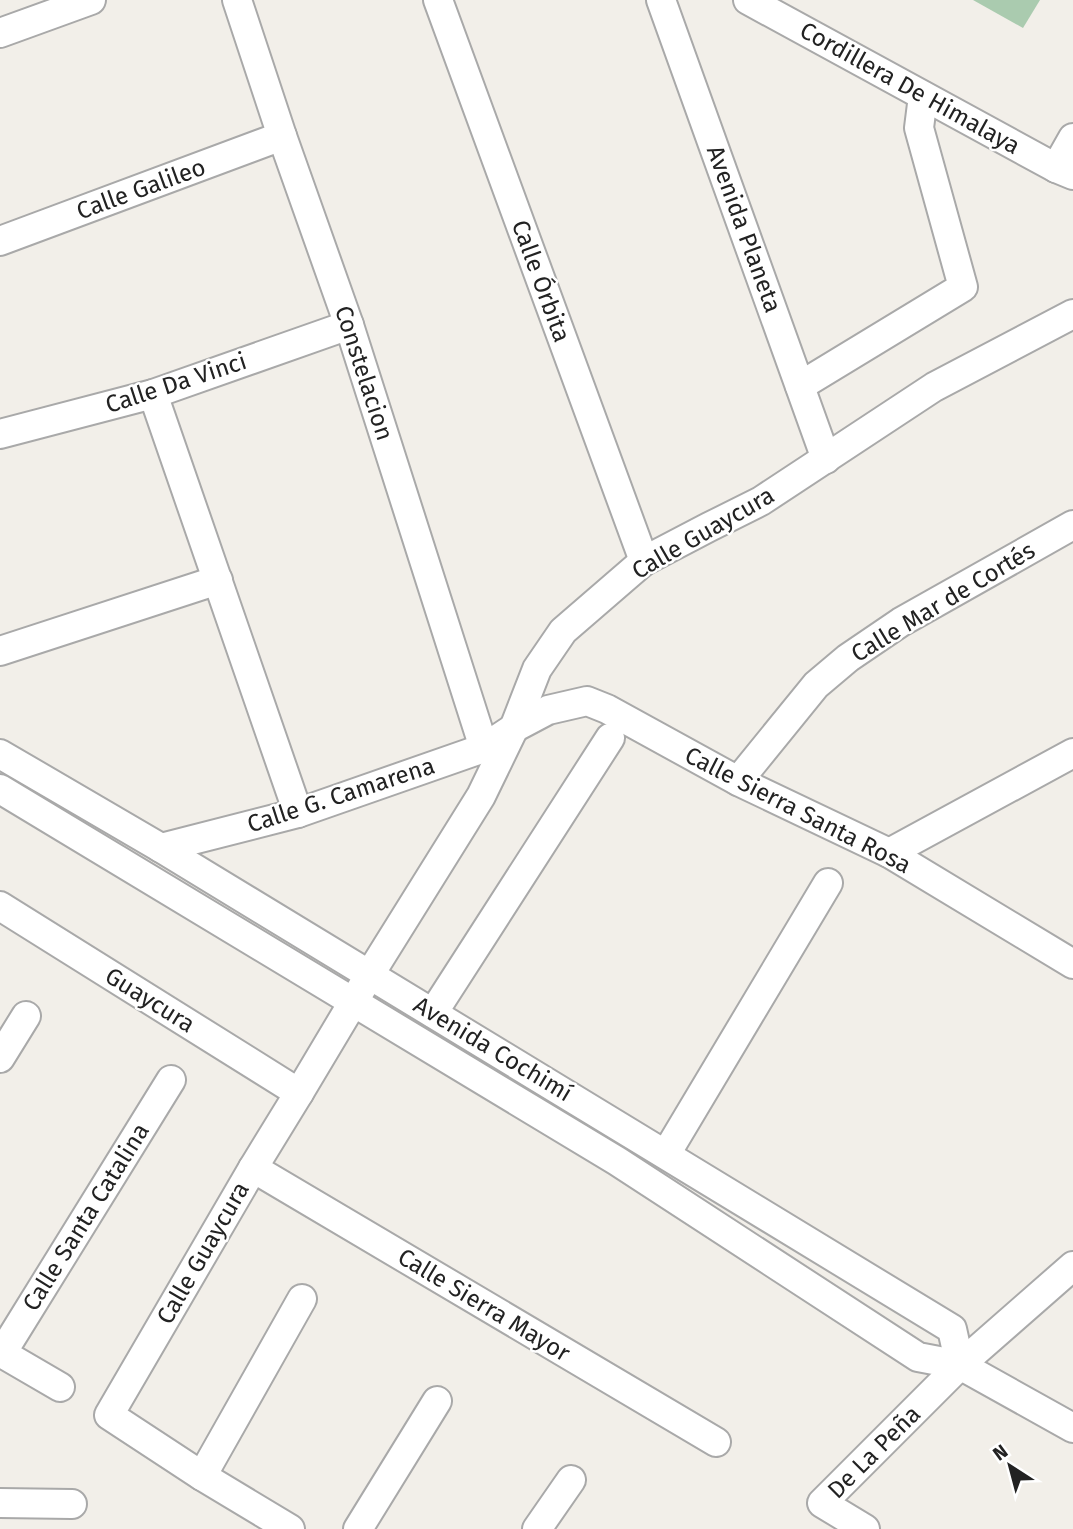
<svg xmlns="http://www.w3.org/2000/svg" width="1073" height="1529" viewBox="0 0 1073 1529" font-family="'Fira Sans',sans-serif">
  <style>
    .cemetery { fill: #aacbaf }
    .lines { fill: none; stroke-linecap: round; stroke-linejoin: round }
    .minor-casing { stroke: #a9a9a9; stroke-width: 32 }
    .minor { stroke: #fff; stroke-width: 28 }
    .labels { text-anchor: middle; stroke-width: 5; stroke-linejoin: round; paint-order: stroke }
    .street-label { font-size: 24px; fill: #222; stroke: #fff }
  </style>
  <rect width="100%" height="100%" fill="#f2efe9"/>
  <path class="cemetery" d="M973,0H1040L1023,28Z"/>
  <g class="lines">
    <defs>
      <g id="minor">
        <path d="M237,0L282,136L349,325L484,748"/>
        <path d="M438,0L644,561"/>
        <path d="M661,0L826,459"/>
        <path d="M748,0L1056,168L1073,175"/>
        <path d="M0,33L91,0"/>
        <path d="M1056,168L1073,138"/>
        <path d="M0,241L282,136"/>
        <path d="M800,386L963,287L919,128L923,96"/>
        <path d="M153,394L298,813"/>
        <path d="M0,434L153,394L349,325"/>
        <path d="M0,651L218,580"/>
        <path d="M0,754L161,848L952,1329L960,1365"/>
        <path d="M738,781L816,685L848,658L901,622L1073,525"/>
        <path d="M0,789L617,1161L918,1357L960,1365L1073,1428"/>
        <path d="M161,848L298,813L484,748L514,728L548,710L587,701L607,709L738,781L889,853L1073,964"/>
        <path d="M889,853L1073,753"/>
        <path d="M0,906L299,1093"/>
        <path d="M433,1013L610,738"/>
        <path d="M0,1058L26,1016"/>
        <path d="M666,1154L828,883"/>
        <path d="M253,1168L716,1442"/>
        <path d="M0,1352L60,1387"/>
        <path d="M2,1353L171,1080"/>
        <path d="M202,1476L302,1299"/>
        <path d="M0,1503L72,1504"/>
        <path d="M290,1529L202,1476L109,1415L253,1168L299,1093L370,974L481,796L514,728L537,669L563,631L644,561L709,527L761,501L934,387L1073,314"/>
        <path d="M358,1529L437,1401"/>
        <path d="M537,1529L571,1480"/>
        <path d="M865,1529L822,1503L960,1365L1073,1266"/>
      </g>
    </defs>
    <use href="#minor" class="minor-casing"/>
    <use href="#minor" class="minor"/>
  </g>
  <g class="labels">
    <g class="street-label">
      <text transform="translate(910 88) rotate(29)" y="8">Cordillera De Himalaya</text>
      <text transform="translate(141 189) rotate(-20)" y="8">Calle Galileo</text>
      <text transform="translate(744 229) rotate(70)" y="8">Avenida Planeta</text>
      <text transform="translate(541 281) rotate(70)" y="8">Calle Órbita</text>
      <text transform="translate(364 373) rotate(72)" y="8">Constelacion</text>
      <text transform="translate(176 383) rotate(-18)" y="8">Calle Da Vinci</text>
      <text transform="translate(703 533) rotate(-30)" y="8">Calle Guaycura</text>
      <text transform="translate(943 602) rotate(-31)" y="8">Calle Mar de Cortés</text>
      <text transform="translate(341 795) rotate(-18)" y="8">Calle G. Camarena</text>
      <text transform="translate(798 810) rotate(27)" y="8">Calle Sierra Santa Rosa</text>
      <text transform="translate(150 1000) rotate(32)" y="8">Guaycura</text>
      <text transform="translate(493 1049) rotate(31)" y="8">Avenida Cochimí</text>
      <text transform="translate(86 1217) rotate(-58)" y="8">Calle Santa Catalina</text>
      <text transform="translate(203 1253) rotate(-60)" y="8">Calle Guaycura</text>
      <text transform="translate(484 1305) rotate(31)" y="8">Calle Sierra Mayor</text>
      <text transform="translate(874 1452) rotate(-45)" y="8">De La Peña</text>
    </g>
  </g>
  <g transform="translate(1010 1466) rotate(324)" stroke="#ffffff" stroke-width="5" paint-order="stroke">
  <path d="M0-5L12 26L0 18L-12 26Z" fill="#222222"/>
  <text y="-10" font-size="19" font-weight="bold" text-anchor="middle" fill="#222222">N</text>
  </g>
</svg>
